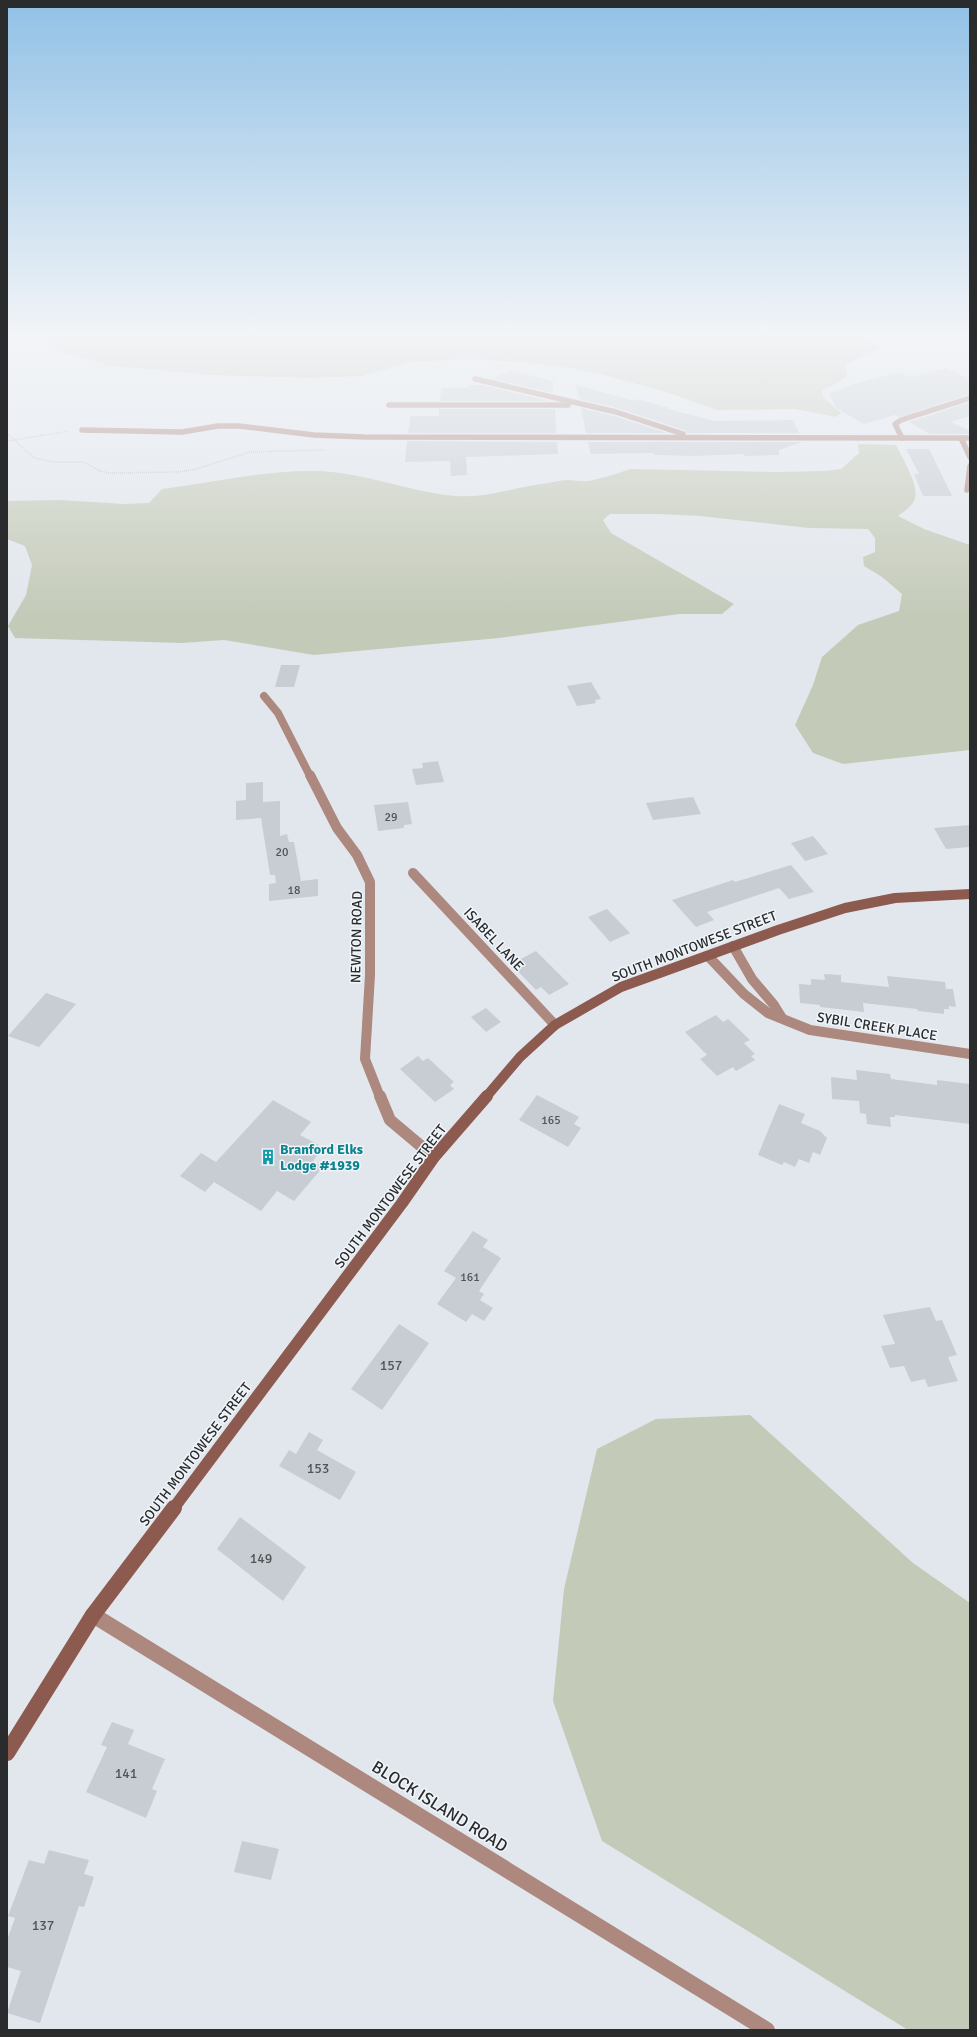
<svg xmlns="http://www.w3.org/2000/svg" width="977" height="2037" viewBox="0 0 977 2037" font-family="Signika,sans-serif">
  <style>
    .green { fill: #c4cab8 }
    .building { fill: #c8cdd3 }
    .lines { fill: none; stroke-linecap: round; stroke-linejoin: round }
    .path { stroke: #9b9fa4; stroke-width: 1.5; stroke-dasharray: 0.5 1.5; stroke-linecap: butt }
    .street-far4 { stroke: #ac887f; stroke-width: 5.5 }
    .street-far3 { stroke: #ac887f; stroke-width: 8 }
    .street-far2 { stroke: #ac887f; stroke-width: 10 }
    .street-far1 { stroke: #ac887f; stroke-width: 12 }
    .street { stroke: #ac887f; stroke-width: 16 }
    .secondary-far2 { stroke: #8d5a4f; stroke-width: 10 }
    .secondary-far1 { stroke: #8d5a4f; stroke-width: 12 }
    .secondary { stroke: #8d5a4f; stroke-width: 16 }
    .labels { text-anchor: middle; stroke-width: 3; stroke-linejoin: round; paint-order: stroke }
    .number-label { font-size: 12px; fill: #515456 }
    .street-label { font-size: 14px; fill: #292b2d; stroke: #f0f5fa }
    .culture-label { font-size: 14px; font-weight: bold; fill: #0d838f; stroke: #f0f5fa; text-anchor: start }
    .near-number-label { font-size: 14px; fill: #515456 }
    .near-street-label { font-size: 17px; fill: #292b2d; stroke: #f0f5fa }
  </style>
  <rect width="100%" height="100%" fill="#e2e7ed"/>
  <g class="green">
    <path d="M30,332H860V335L882,347L845,365L847,376L835,384L822,390L823,397L841,413L836,417L795,409L717,410L670,393L604,375L559,366L519,362L470,359L412,362L362,376L309,378L215,375L111,366L65,353L35,337Z"/>
    <path d="M858,444L896,445C902,457 919,485 915,498C913,506 904,511 898,516L924,529L970,545V750L843,764L813,753L795,725L813,685L822,657L858,625L899,611L902,594L882,577L864,566L863,557L875,552V538L868,529L809,528L700,516L657,514H610L603,520L611,533L734,604L722,614H679L499,638L314,655L224,640L182,643L15,638L8,626L26,595L32,565L25,546L7,539V501L60,500L124,504L149,503L162,489C213,483 263,470 315,471C360,472 402,489 446,495C484,500 506,489 541,484C550,483 559,480 568,480C575,480 582,482 589,481C603,478 617,474 630,469L776,472L824,471L841,469L859,453Z"/>
    <path d="M750,1415L913,1563L970,1603V2030H908L602,1841L553,1701L564,1589L597,1449L656,1419Z"/>
  </g>
  <g class="building">
    <path d="M946,368L970,379V394L899,417L895,415L864,424L836,408L829,393L846,388L843,387L895,373H902L910,377Z"/>
    <path d="M511,370L553,381V393L493,379L502,373L506,374Z"/>
    <path d="M468,385H482L549,401H440L441,388H469Z"/>
    <path d="M576,385L635,401L637,399L670,408L668,409L715,421L793,420L799,433H687L684,430L617,408L579,399Z"/>
    <path d="M970,402V416L951,422L970,431V434H930L909,422Z"/>
    <path d="M581,408L615,416L667,433H586Z"/>
    <path d="M439,409H555L556,433H408L411,416H439Z"/>
    <path d="M407,441L557,442L558,454L466,457L467,475L451,476L450,461L405,462Z"/>
    <path d="M588,442H803L779,450V455L744,456V454L694,456L654,455V453L591,454Z"/>
    <path d="M906,449H929L952,496H923L914,474H919Z"/>
    <path d="M281,665H300L294,687H275Z"/>
    <path d="M591,682L601,699L595,700L596,703L577,706L567,686Z"/>
    <path d="M438,761L444,782L416,785L412,769L423,768L422,763Z"/>
    <path d="M263,782V802L280,801V836L287,834L289,842H294L301,881L318,879V896L269,901V884L276,883L275,875H270L261,818L236,820V801L246,800V783Z"/>
    <path d="M693,797L701,814L653,820L646,803Z"/>
    <path d="M408,802L412,824L404,825V828L378,831L374,805Z"/>
    <path d="M970,825V847L946,849L934,828Z"/>
    <path d="M813,836L828,854L805,861L791,843Z"/>
    <path d="M791,865L814,892L789,899L779,888L707,912L714,920L696,927L672,900L733,880L735,882Z"/>
    <path d="M607,909L630,933L610,942L588,917Z"/>
    <path d="M536,951L569,984L549,995L541,987L536,990L511,964Z"/>
    <path d="M824,974L841,975V982L889,987L887,976L945,982L946,989H953L956,1007L949,1006V1009H944V1014L918,1011L917,1009L863,1003L864,1012L820,1007V1005L800,1003L799,984L811,985V979L825,980Z"/>
    <path d="M46,993L76,1004L39,1047L8,1036Z"/>
    <path d="M486,1008L501,1022L486,1032L471,1017Z"/>
    <path d="M716,1015L723,1022L728,1019L750,1040L744,1043L755,1054L751,1056L755,1060L736,1071L733,1067L717,1076L700,1059L707,1055L685,1032Z"/>
    <path d="M418,1056L423,1061L428,1058L454,1082L450,1085L454,1089L435,1102L400,1069Z"/>
    <path d="M856,1070L890,1074L891,1079L937,1085V1080L970,1084V1124L895,1115V1117H890L891,1127L867,1124L866,1114L860,1113L859,1101L832,1099L831,1077L857,1080Z"/>
    <path d="M537,1095L579,1117L574,1124L581,1128L568,1147L519,1120Z"/>
    <path d="M273,1100L311,1122L300,1135L319,1145L314,1151L319,1153L313,1161L323,1167L294,1201L277,1191L261,1211L214,1182L205,1192L180,1176L201,1153L216,1162Z"/>
    <path d="M779,1104L805,1114L801,1123L820,1131L827,1138L820,1155L813,1152L809,1163L799,1159L795,1167L784,1162L782,1165L758,1155Z"/>
    <path d="M473,1231L488,1240L483,1247L501,1258L479,1291L484,1294L480,1300L493,1308L484,1321L472,1314L466,1322L437,1304L456,1278L444,1271Z"/>
    <path d="M930,1307L936,1321L942,1320L957,1355L948,1357L958,1381L928,1387L925,1379L911,1382L904,1366L890,1368L881,1346L895,1344L883,1315Z"/>
    <path d="M399,1324L429,1343L382,1410L351,1389Z"/>
    <path d="M309,1432L323,1440L317,1450L356,1472L340,1500L279,1466L289,1450L296,1454Z"/>
    <path d="M240,1517L306,1567L283,1601L217,1549Z"/>
    <path d="M112,1722L134,1730L128,1744L165,1759L152,1789L157,1791L146,1818L86,1792L107,1747L101,1745Z"/>
    <path d="M242,1841L279,1849L271,1880L234,1872Z"/>
    <path d="M49,1850L89,1860L84,1874L94,1877L84,1907L79,1906L40,2023L7,2013L21,1971L7,1967V1940L15,1918L8,1916L29,1860L44,1864Z"/>
  </g>
  <g class="lines">
    <g class="path">
      <path d="M7,433L34,458L53,462H84L100,471L109,473L177,472L193,470L250,452L324,450"/>
      <path d="M7,441L70,431"/>
    </g>
    <g class="street-far4">
      <path d="M475,379L616,412L683,434"/>
      <path d="M389,405H568"/>
      <path d="M82,430L182,432L218,426H239L314,435L364,437L970,438"/>
      <path d="M902,438L895,424L901,420L970,398"/>
      <path d="M961,438L970,457"/>
      <path d="M967,490L970,466"/>
    </g>
    <path class="street-far3" d="M264,696L278,713L310,776"/>
    <g class="street-far2">
      <path d="M310,775L337,828L357,855L370,882V975L365,1059L380,1097"/>
      <path d="M413,873L555,1025"/>
      <path d="M733,946L752,979L774,1005L782,1018"/>
      <path d="M708,956L744,994L768,1013L810,1030L970,1054"/>
    </g>
    <path class="street-far1" d="M380,1096L390,1120L434,1157"/>
    <path class="street" d="M93,1615L767,2030"/>
    <path class="secondary-far2" d="M486,1097L520,1057L555,1025L621,987L778,930L845,908L895,898L970,894"/>
    <path class="secondary-far1" d="M173,1509L402,1203L434,1157L487,1096"/>
    <path class="secondary" d="M7,1753L93,1615L174,1508"/>
  </g>
  <linearGradient id="sky" x2="0" y2="1"><stop stop-color="#91c1e6"/><stop offset="0.54" stop-color="#f2f4f7"/><stop offset="1" stop-color="#f2f4f7" stop-opacity="0"/></linearGradient>
  <rect width="977" height="617" fill="url(#sky)"/>
  <defs>
    <symbol id="building-bare" viewBox="-9 -9 18 18"><path d="M-4-6H4V6H1V3H-1V6H-4ZM-2.5-4.3h1.7v1.8h-1.7ZM.8-4.3h1.7v1.8H.8ZM-2.5-1h1.7V.8h-1.7ZM.8-1h1.7V.8H.8Z" fill="#0f9aa8" stroke="#f0f5fa" stroke-width="2.5" paint-order="stroke"/></symbol>
  </defs>
  <g fill-rule="evenodd">
    <use href="#building-bare" x="257" y="1146" width="22" height="22"/>
  </g>
  <g class="labels">
    <g class="number-label">
      <text x="391" y="821">29</text>
      <text x="282" y="856">20</text>
      <text x="294" y="894">18</text>
      <text x="551" y="1124">165</text>
      <text x="470" y="1281">161</text>
    </g>
    <g class="street-label">
      <text transform="translate(356 937) rotate(-89)" y="5">NEWTON ROAD</text>
      <text transform="translate(494 939) rotate(47)" y="5">ISABEL LANE</text>
      <text transform="translate(694 946) rotate(-21)" y="5">SOUTH MONTOWESE STREET</text>
      <text transform="translate(877 1026) rotate(9)" y="5">SYBIL CREEK PLACE</text>
      <text transform="translate(390 1196) rotate(-53)" y="5">SOUTH MONTOWESE STREET</text>
      <text transform="translate(195 1454) rotate(-53)" y="5">SOUTH MONTOWESE STREET</text>
    </g>
    <g class="culture-label">
      <text x="280" y="1154">Branford Elks<tspan x="280" dy="16">Lodge #1939</tspan></text>
    </g>
    <g class="near-number-label">
      <text x="391" y="1370">157</text>
      <text x="318" y="1473">153</text>
      <text x="261" y="1563">149</text>
      <text x="126" y="1778">141</text>
      <text x="43" y="1930">137</text>
    </g>
    <g class="near-street-label">
      <text transform="translate(440 1806) rotate(32)" y="6">BLOCK ISLAND ROAD</text>
    </g>
  </g>
  <rect width="977" height="2037" fill="none" stroke="#292b2d" stroke-width="16"/>
</svg>
